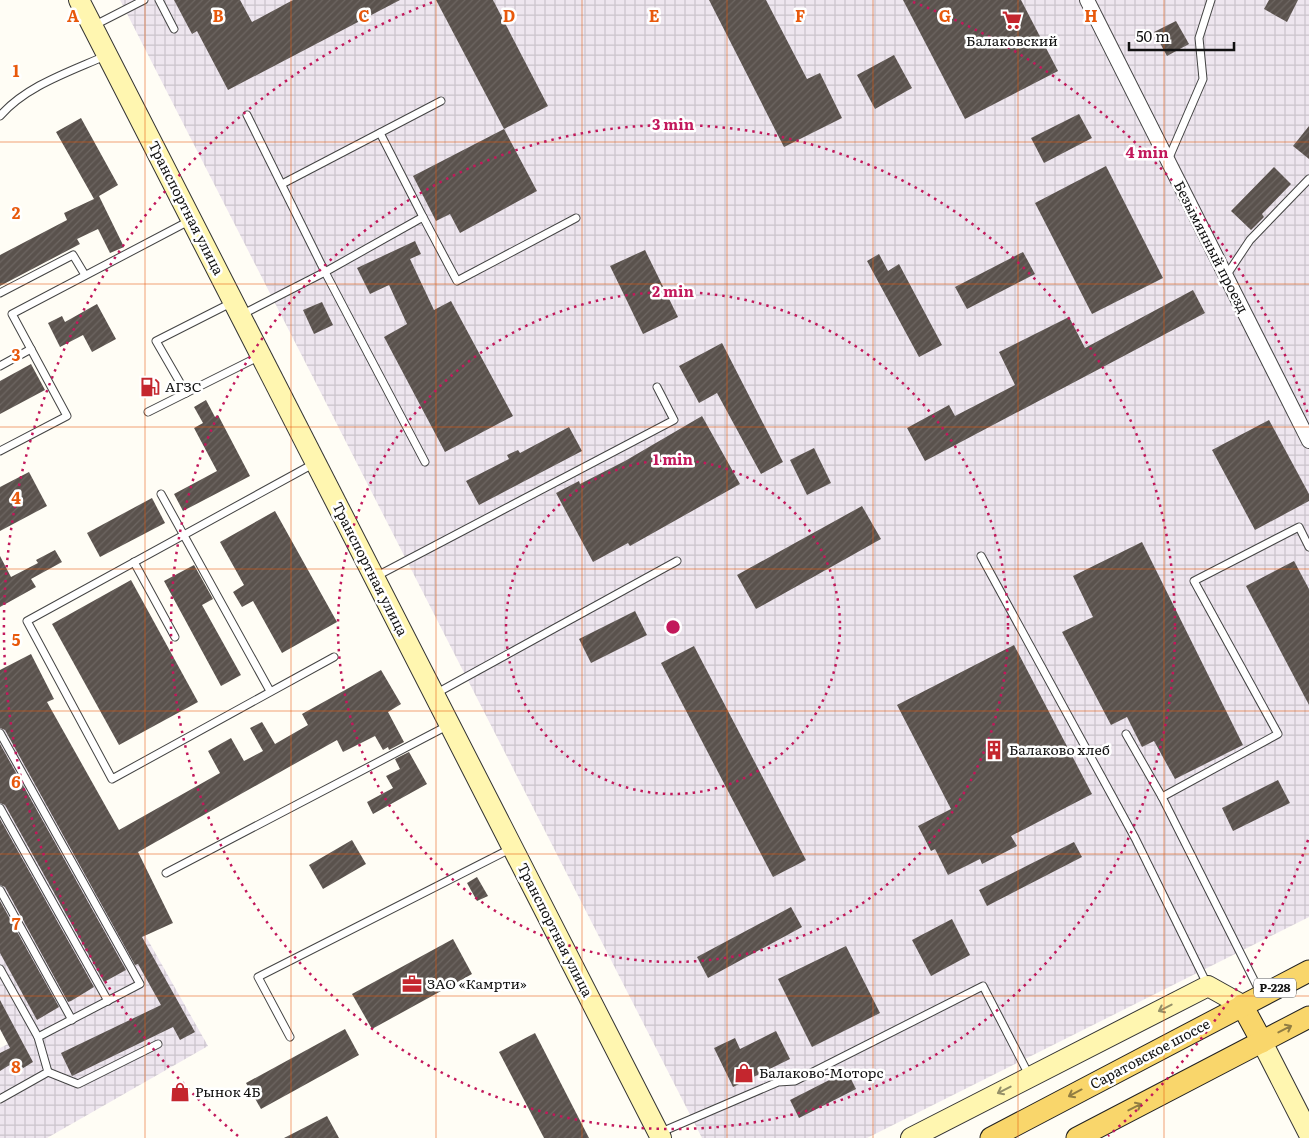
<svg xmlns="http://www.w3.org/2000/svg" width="1309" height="1138" viewBox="0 0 1309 1138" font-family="Literata,serif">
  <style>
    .industrial { fill: url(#industrial-grid) }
    .building { fill: url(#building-hatch) }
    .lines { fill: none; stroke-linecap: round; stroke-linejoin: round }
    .lane-casing { stroke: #444; stroke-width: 9 }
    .street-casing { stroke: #444; stroke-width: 16 }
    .secondary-casing { stroke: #333; stroke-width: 22 }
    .primary-casing { stroke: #222; stroke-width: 23 }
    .lane { stroke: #fff; stroke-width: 7 }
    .street { stroke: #fff; stroke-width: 14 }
    .secondary { stroke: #fff6b0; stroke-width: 20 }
    .primary { stroke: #f9d66b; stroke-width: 21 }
    .oneway { stroke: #948f68 }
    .oneway2 { stroke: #917d42 }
    .grid { fill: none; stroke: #e8590c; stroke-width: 1; stroke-opacity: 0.55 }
    .ring { fill: none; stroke: #c2185b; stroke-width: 2.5; stroke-dasharray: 2.5 5 }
    .labels { text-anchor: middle; stroke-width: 5; stroke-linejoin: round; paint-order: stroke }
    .shield { fill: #fff; stroke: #585858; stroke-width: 1 }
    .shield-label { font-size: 12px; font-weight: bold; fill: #111 }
    .poi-label { font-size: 14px; fill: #111; stroke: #fff; text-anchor: start }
    .street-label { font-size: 14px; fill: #111; stroke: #fff }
    .grid-label { font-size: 16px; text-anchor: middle; font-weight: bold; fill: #e8590c; stroke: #fff; stroke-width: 5; stroke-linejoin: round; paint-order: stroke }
    .centre { fill: #c2185b; stroke: #fff; stroke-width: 2.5 }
    .ring-label { font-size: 15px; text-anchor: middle; font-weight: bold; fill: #c2185b; stroke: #fff; stroke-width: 5; stroke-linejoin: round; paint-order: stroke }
  </style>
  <defs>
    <pattern id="industrial-grid" width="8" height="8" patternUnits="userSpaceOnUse" patternTransform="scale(1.25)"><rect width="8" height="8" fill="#eee6ef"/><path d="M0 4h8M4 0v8" fill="none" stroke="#cbc4cc"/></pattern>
    <pattern id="building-hatch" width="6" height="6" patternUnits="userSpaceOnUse" patternTransform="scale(1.25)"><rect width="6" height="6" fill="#5a524d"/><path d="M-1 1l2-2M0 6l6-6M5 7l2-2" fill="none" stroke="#6d6662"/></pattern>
  </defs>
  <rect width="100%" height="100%" fill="#fffdf5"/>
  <g class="industrial">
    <path d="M120,0H1309V917L867,1138H702Z"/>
    <path d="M0,679L208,1046L47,1138H0V1048L8,1044L0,1029Z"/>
  </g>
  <g class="building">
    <path d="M174,0H240L252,22L293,0H400L228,90L197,31L192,34Z"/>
    <path d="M436,0H493L548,106L504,129Z"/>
    <path d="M709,0H766L807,79L820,73L842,118L784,147Z"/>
    <path d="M903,0H1021L1058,71L965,119Z"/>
    <path d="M1269,0H1298L1287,22L1264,9Z"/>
    <path d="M1176,21L1189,44L1167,56L1154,32Z"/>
    <path d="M894,55L912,88L875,109L857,75Z"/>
    <path d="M1079,114L1092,138L1044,163L1031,138Z"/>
    <path d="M81,118L118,185L99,196L124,247L110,253L98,229L77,239L80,244L0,286V255L67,220L64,213L94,199L56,132Z"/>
    <path d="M1309,126V159L1293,146Z"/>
    <path d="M504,129L537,191L460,233L450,214L436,221L413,176Z"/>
    <path d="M1106,166L1163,278L1092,314L1035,203Z"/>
    <path d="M1274,167L1291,184L1262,214L1264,217L1251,230L1231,211Z"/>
    <path d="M415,241L421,254L410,259L434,310L451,301L513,416L445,452L384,337L407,324L389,285L370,294L357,268Z"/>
    <path d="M645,250L678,317L643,334L610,266Z"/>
    <path d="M1023,252L1035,274L967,309L955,287Z"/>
    <path d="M879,254L888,271L899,264L942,345L919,357L867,261Z"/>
    <path d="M1193,290L1205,313L925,461L907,428L949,405L955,416L1015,385L999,352L1069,317L1085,348Z"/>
    <path d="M322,302L333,325L314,334L303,310Z"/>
    <path d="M97,304L116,339L92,352L83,335L60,347L48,323L62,316L65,322Z"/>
    <path d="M722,343L783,462L761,474L717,393L699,403L679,366Z"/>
    <path d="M31,364L45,390L0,414V381Z"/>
    <path d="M206,400L215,417L218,415L250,476L183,511L174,494L217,471L194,428L203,423L194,407Z"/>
    <path d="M702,416L740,484L630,546L628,543L593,562L556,493L579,481L580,484L625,461Z"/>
    <path d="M1269,420L1309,494V501L1255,530L1212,450Z"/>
    <path d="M569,427L582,451L479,505L466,481L509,459L507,455L518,450L520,453Z"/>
    <path d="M814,448L831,483L807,495L790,460Z"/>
    <path d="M29,472L47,506L0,531V487Z"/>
    <path d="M152,498L165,523L100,557L87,533Z"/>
    <path d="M862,506L881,539L756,609L737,575Z"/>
    <path d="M275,511L337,622L282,653L253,601L242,607L233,592L244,585L220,542Z"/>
    <path d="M1142,542L1243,745L1175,779L1154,741L1142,747L1127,717L1111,725L1062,632L1093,617L1073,576Z"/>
    <path d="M55,550L62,562L31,579L36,587L0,607V556L11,577L38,563L36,560Z"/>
    <path d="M1294,561L1309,589V705L1246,586Z"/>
    <path d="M194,565L213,599L202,605L241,675L221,686L164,581Z"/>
    <path d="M131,580L198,702L119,745L52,624Z"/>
    <path d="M635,611L647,635L591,663L579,639Z"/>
    <path d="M1014,645L1092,794L1011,836L1017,846L982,864L980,859L948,875L935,849L931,851L918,826L951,809L897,705Z"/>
    <path d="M694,646L806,860L773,877L661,663Z"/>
    <path d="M31,654L54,699L47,702L119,830L220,773L208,751L231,738L244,761L263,751L250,728L262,722L275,744L308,725L302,714L381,670L401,704L388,712L404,742L389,750L388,747L383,750L375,736L343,752L337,740L138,852L173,923L142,937L195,1032L180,1040L173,1027L72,1076L61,1053L161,1005L138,964L135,965L5,730L0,728V670Z"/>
    <path d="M0,744L126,970L104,982L5,805L0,803Z"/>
    <path d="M409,752L427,784L373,814L367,802L393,788L386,776L400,769L395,759Z"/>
    <path d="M1278,780L1290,803L1233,831L1222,808Z"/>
    <path d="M0,819L94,987L71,1001L68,1002L5,887L0,885Z"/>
    <path d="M352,840L366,864L323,889L309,865Z"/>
    <path d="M1074,842L1082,857L987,906L979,890Z"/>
    <path d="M477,877L488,896L477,901L467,883Z"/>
    <path d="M0,901L59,1007L37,1020L0,953Z"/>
    <path d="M791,907L802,927L708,978L697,957Z"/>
    <path d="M952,919L970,955L931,976L912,940Z"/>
    <path d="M453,939L472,974L372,1029L352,994Z"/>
    <path d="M846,946L880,1013L812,1047L778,979Z"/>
    <path d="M0,1000L33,1062L20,1070L16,1061L0,1071V1053L10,1048L0,1029Z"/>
    <path d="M345,1029L359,1055L261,1109L246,1083Z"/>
    <path d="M776,1031L790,1059L733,1087L714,1048L735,1038L740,1049Z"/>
    <path d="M535,1033L589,1138H544L499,1052Z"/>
    <path d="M847,1071L856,1089L799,1118L790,1100Z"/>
    <path d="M327,1116L339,1138H284Z"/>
  </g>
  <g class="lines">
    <defs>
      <g id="lane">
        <path d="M159,0L174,29"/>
        <path d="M95,25L144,0"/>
        <path d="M247,115L325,272L423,217L457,281L576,218"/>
        <path d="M0,116C26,86 69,72 105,56"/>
        <path d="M380,133L423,217"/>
        <path d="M1168,160L1203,79L1199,38L1211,0"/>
        <path d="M282,184L441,101"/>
        <path d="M1226,276L1250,240L1309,179"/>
        <path d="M0,293L73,255L85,275"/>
        <path d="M231,303L156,341L186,393L260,356"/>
        <path d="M241,315L325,272L425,462"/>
        <path d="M0,366L31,349"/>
        <path d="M148,412L186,393"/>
        <path d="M0,451L67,416L12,314L189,221"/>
        <path d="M315,463L27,621L112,779L334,657"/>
        <path d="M161,494L270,691"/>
        <path d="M981,556L1135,838L1207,984"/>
        <path d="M134,562L175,637"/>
        <path d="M375,577L674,420L657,387"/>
        <path d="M435,694L677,561"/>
        <path d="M0,733L140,984L38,1037"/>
        <path d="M1126,734L1162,797L1261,994"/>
        <path d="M1162,797L1278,734L1194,581L1299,527L1309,547"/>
        <path d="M0,808L108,1001"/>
        <path d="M166,873L447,726"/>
        <path d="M0,890L72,1020"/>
        <path d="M0,969L38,1037L48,1072L0,1099"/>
        <path d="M290,1037L258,977L510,849"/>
        <path d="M48,1072L78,1084L158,1044"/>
        <path d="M659,1133L778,1082L795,1081L983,986L1030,1077"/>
      </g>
      <path id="street" d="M1087,0L1309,441"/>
      <g id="secondary">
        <path d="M79,0L661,1138"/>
        <path d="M1262,1042L1309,1134"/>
        <path d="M911,1138L1208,986L1242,1005"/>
      </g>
      <g id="primary">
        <path d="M1242,1005L1262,1042"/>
        <path d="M991,1138L1309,971"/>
        <path d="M1077,1138L1309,1017"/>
      </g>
    </defs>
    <use href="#lane" class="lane-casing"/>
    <use href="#street" class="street-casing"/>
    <use href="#secondary" class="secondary-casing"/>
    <use href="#primary" class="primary-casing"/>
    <use href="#lane" class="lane"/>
    <use href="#street" class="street"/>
    <use href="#secondary" class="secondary"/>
    <use href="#primary" class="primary"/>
  </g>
  <defs><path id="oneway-shaft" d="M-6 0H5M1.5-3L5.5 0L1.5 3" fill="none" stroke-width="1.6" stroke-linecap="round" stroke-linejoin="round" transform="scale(1.25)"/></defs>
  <g class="oneway">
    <use href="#oneway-shaft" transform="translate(1165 1008) rotate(153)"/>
    <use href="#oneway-shaft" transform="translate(1004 1090) rotate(153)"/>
  </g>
  <g class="oneway2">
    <use href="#oneway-shaft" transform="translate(1285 1029) rotate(-27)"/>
    <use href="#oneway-shaft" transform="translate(1075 1093) rotate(152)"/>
    <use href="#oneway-shaft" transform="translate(1135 1107) rotate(-27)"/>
  </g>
  <path class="grid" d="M145,0V1138M291,0V1138M436,0V1138M582,0V1138M727,0V1138M873,0V1138M1018,0V1138M1164,0V1138M0,142H1309M0,284H1309M0,427H1309M0,569H1309M0,711H1309M0,854H1309M0,996H1309"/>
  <g class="ring">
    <circle cx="673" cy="627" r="167"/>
    <circle cx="673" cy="627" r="335"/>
    <circle cx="673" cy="627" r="502"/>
    <path d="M1308 840A670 670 0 0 1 1108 1136M238 1136A670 670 0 0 1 433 2M913 2A670 670 0 0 1 1308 414"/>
  </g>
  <defs>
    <symbol id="supermarket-bare" viewBox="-9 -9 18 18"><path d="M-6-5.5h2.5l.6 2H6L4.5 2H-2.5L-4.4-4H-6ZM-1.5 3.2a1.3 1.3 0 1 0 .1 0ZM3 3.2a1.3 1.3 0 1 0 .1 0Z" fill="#c4262e" stroke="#fff" stroke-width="2.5" paint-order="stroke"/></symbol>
    <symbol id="fuel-bare" viewBox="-9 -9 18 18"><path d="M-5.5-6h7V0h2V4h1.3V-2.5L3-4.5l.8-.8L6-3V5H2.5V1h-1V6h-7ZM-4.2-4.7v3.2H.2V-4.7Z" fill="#c4262e" stroke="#fff" stroke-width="2.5" paint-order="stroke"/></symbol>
    <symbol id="building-bare" viewBox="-9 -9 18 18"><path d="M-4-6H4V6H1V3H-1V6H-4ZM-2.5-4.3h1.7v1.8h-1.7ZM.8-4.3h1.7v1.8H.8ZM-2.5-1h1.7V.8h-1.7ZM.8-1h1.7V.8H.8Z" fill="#c4262e" stroke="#fff" stroke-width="2.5" paint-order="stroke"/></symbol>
    <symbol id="office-bare" viewBox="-9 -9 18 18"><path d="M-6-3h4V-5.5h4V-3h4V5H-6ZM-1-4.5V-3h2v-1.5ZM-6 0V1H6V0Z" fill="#c4262e" stroke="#fff" stroke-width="2.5" paint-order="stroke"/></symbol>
    <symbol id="shop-bare" viewBox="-9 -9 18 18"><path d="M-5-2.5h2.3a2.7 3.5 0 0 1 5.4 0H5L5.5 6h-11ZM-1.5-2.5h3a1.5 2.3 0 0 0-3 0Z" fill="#c4262e" stroke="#fff" stroke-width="2.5" paint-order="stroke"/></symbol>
  </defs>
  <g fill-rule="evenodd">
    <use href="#supermarket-bare" x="998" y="6" width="28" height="28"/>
    <use href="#fuel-bare" x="136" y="373" width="28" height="28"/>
    <use href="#building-bare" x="980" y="736" width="28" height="28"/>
    <use href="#office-bare" x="398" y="970" width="28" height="28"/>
    <use href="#shop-bare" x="730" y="1059" width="28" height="28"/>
    <use href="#shop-bare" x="166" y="1078" width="28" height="28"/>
  </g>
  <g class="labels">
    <rect class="shield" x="1254" y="978.5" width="42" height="19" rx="4"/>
    <g class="shield-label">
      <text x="1275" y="992">Р-228</text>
    </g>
    <g class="poi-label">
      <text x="1012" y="46" text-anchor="middle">Балаковский</text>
      <text x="165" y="392">АГЗС</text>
      <text x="1009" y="755">Балаково хлеб</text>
      <text x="427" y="989">ЗАО «Камрти»</text>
      <text x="759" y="1078">Балаково-Моторс</text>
      <text x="195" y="1097">Рынок 4Б</text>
    </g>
    <g class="street-label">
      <text transform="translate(186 208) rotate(63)" y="5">Транспортная улица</text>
      <text transform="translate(1211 247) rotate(63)" y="5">Безымянный проезд</text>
      <text transform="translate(370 569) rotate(63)" y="5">Транспортная улица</text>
      <text transform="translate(555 930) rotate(63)" y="5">Транспортная улица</text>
      <text transform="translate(1150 1054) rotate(-28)" y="5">Саратовское шоссе</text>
    </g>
  </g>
  <g class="grid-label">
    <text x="73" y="22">A</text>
    <text x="218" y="22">B</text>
    <text x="364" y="22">C</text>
    <text x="509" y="22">D</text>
    <text x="654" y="22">E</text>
    <text x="800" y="22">F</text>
    <text x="945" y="22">G</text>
    <text x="1091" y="22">H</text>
    <text x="16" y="77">1</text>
    <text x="16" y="219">2</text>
    <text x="16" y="361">3</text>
    <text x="16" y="504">4</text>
    <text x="16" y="646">5</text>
    <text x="16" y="788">6</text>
    <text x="16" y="930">7</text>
    <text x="16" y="1073">8</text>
  </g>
  <circle cx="673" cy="627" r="8" class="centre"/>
  <g class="ring-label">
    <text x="673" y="130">3 min</text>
    <text x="1147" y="158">4 min</text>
    <text x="673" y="297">2 min</text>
    <text x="673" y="465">1 min</text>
  </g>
  <path d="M1129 42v8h105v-8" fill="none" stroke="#111111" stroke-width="2.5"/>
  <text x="1136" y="42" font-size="15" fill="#111111" stroke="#ffffff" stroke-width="4" paint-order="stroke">50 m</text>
</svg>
